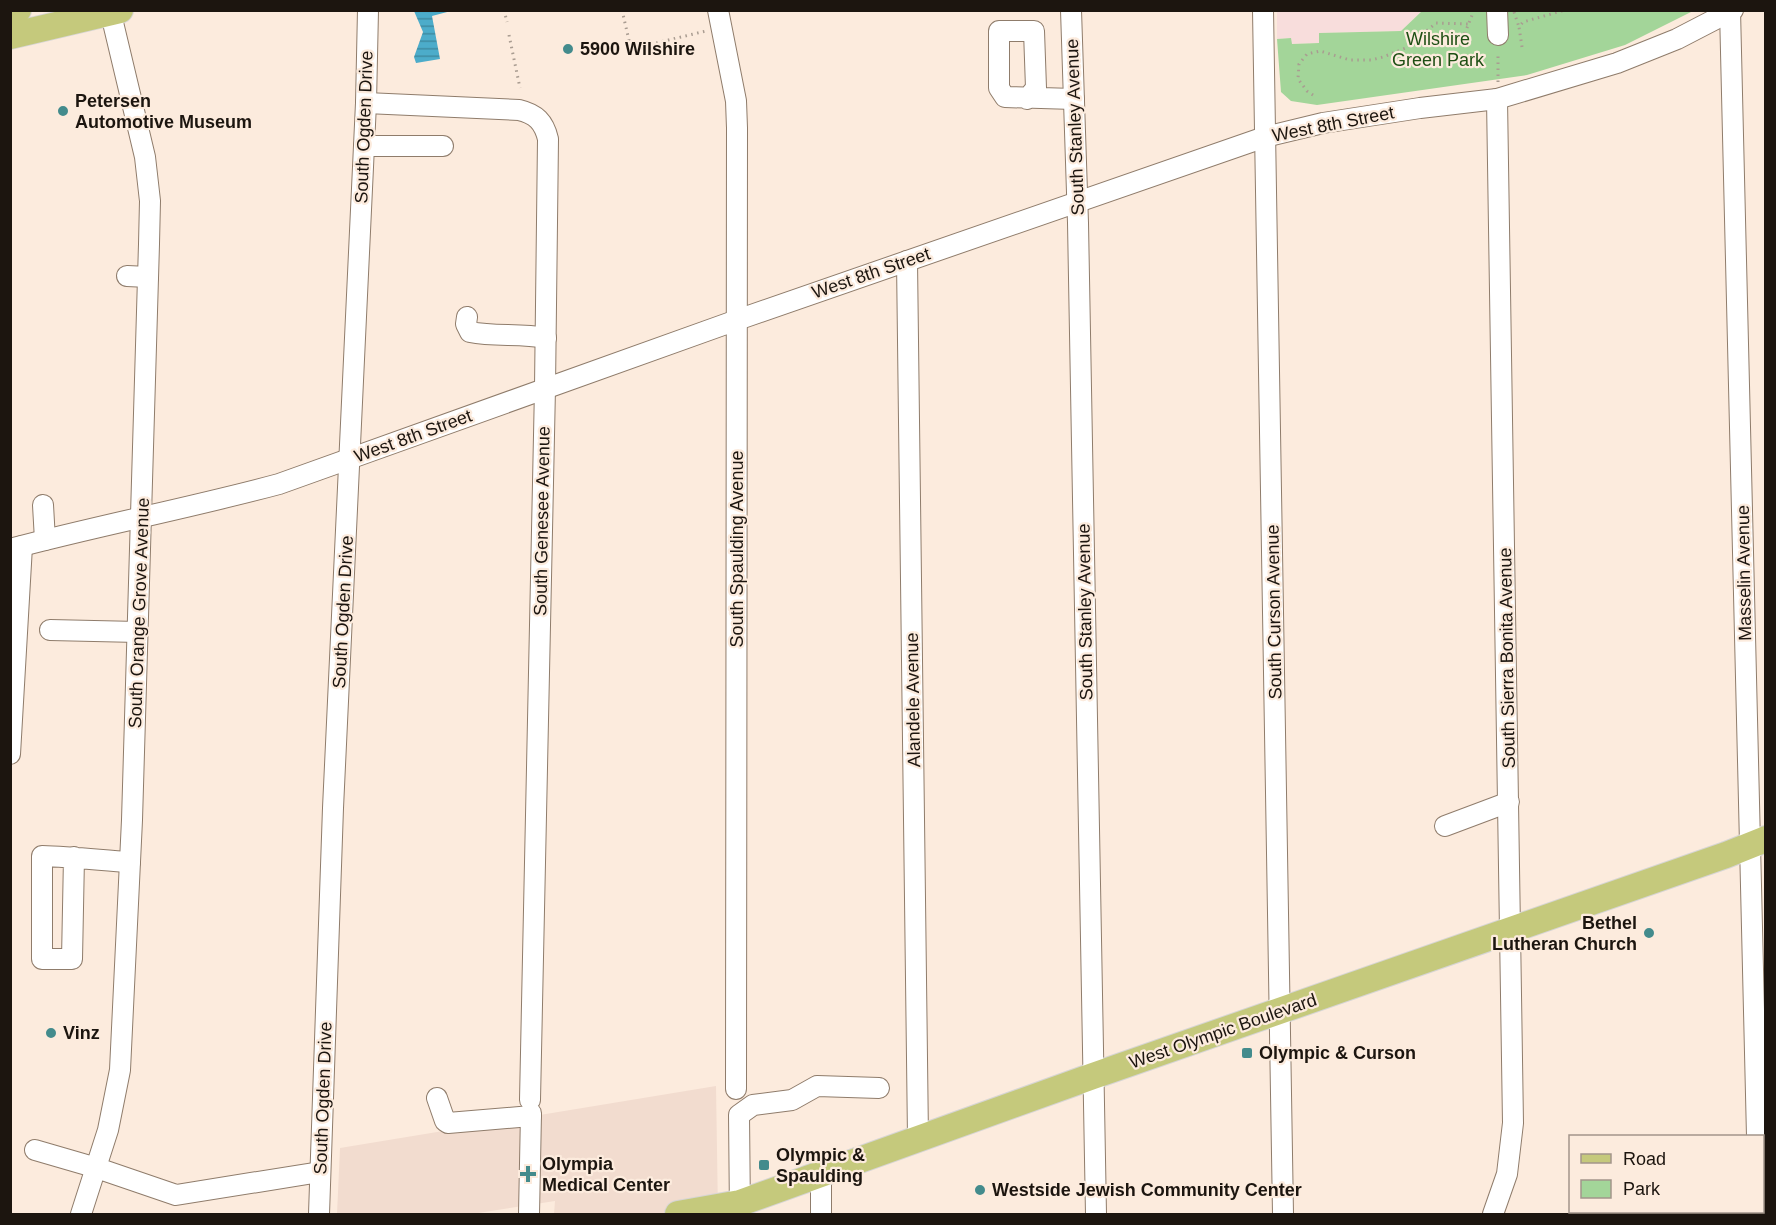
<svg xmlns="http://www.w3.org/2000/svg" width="1776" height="1225" viewBox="0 0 1776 1225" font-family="Helvetica,sans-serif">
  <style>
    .commercial { fill: #f8dddc }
    .medical { fill: #f2dccf }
    .green { fill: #a3d599 }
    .water { fill: url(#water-rules) }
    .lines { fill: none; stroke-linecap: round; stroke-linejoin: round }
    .minor-casing { stroke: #8f7c6b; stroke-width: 22 }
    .major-casing { stroke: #d6d5d4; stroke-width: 28 }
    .path { stroke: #a99c91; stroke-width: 3; stroke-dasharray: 1.5 4.5; stroke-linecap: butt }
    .minor { stroke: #fff; stroke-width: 20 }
    .major { stroke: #c5c97c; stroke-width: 26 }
    .poi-dot { fill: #438b8c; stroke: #fcebdd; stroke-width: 2 }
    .labels { text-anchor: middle; stroke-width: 4.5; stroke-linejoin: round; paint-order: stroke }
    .park-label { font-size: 18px; fill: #1e4f14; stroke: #fcebdd }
    .poi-label { font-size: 18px; font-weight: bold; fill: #1c150f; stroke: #fcebdd; text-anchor: start }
    .street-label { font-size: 18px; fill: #1c150f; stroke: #fcebdd }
  </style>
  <defs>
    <pattern id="water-rules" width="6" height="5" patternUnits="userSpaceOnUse" patternTransform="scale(1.5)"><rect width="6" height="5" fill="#4cacca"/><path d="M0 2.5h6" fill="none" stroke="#3e8ba2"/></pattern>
  </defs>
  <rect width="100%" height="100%" fill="#fcebdd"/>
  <path class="commercial" d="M1277,11H1422L1401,31L1320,33L1319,43L1291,44L1290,38L1277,39Z"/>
  <path class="medical" d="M716,1086L718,1214H554L555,1201L472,1214H337L340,1148Z"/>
  <path class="green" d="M1422,11H1693L1625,45L1527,75L1317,105L1291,101L1281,92L1277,39L1291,38L1292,44L1319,43V33L1401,31Z"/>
  <path class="water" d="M414,11H451L432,16L440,59L416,63L414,57L423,32Z"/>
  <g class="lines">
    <defs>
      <g id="minor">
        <path d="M718,10L736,101L737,128L736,1089"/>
        <path d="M1071,10L1078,223L1096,1214"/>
        <path d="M1263,10L1283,1214"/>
        <path d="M1497,10L1498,35"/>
        <path d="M1730,10L1757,1136"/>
        <path d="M1027,99L1036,88L1034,31H999V88L1005,97L1074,99"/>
        <path d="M366,103L519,110C536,114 544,122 548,139L545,388L530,1100"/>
        <path d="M364,146H443"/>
        <path d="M907,261L918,1138"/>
        <path d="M127,276L148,277"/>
        <path d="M467,317L466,324L470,332C495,337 520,333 546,338"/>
        <path d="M43,505L45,540"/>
        <path d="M10,549C100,525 190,508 279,484L737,320L1265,137L1323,123L1420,108L1497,99L1617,63L1677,39L1733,10"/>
        <path d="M50,630L138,632"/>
        <path d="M10,754L22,546"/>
        <path d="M1445,826L1509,802"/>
        <path d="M74,857L72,959H42V856C72,857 100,860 130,862"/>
        <path d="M437,1098L445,1121L448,1123L531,1116"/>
        <path d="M35,1150L97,1168L176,1195L320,1172"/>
        <path d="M1762,1161L1766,1163"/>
        <path d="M821,1173V1214"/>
        <path d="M81,1214L108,1130L120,1070L132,820L149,244L150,201L145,157L110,10"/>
        <path d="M319,1214L333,808L366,103L368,10"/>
        <path d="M529,1214L531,1113"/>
        <path d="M740,1214L739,1115L753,1105L792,1100L817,1086L879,1088"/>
        <path d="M1493,1214L1507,1174L1513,1123L1497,99"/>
        <path d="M1699,1214L1701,1212"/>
      </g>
      <g id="major">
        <path d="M10,12L18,10"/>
        <path d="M10,36L120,10"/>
        <path d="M678,1214L740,1203L1093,1076L1726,855L1766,839"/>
      </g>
    </defs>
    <use href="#minor" class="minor-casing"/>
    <use href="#major" class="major-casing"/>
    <g class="path">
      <path d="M504,10L507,22"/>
      <path d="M622,10L631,49L706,31"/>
      <path d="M1514,12L1519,27"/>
      <path d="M509,35L520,88"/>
      <path d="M1465,45L1463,38L1474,10"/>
      <path d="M1522,47L1519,27L1523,22L1565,10"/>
      <path d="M1498,82V52"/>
      <path d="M1313,95L1307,91L1298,79L1299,64L1307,54L1320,51L1350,60H1371L1383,57L1408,47L1436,23L1468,24"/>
    </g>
    <use href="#minor" class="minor"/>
    <use href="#major" class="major"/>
  </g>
  <g class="poi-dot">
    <circle cx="568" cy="49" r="6"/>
    <circle cx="63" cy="111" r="6"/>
    <circle cx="1649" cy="933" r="6"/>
    <circle cx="51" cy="1033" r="6"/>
    <rect x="1241" y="1047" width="12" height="12" rx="3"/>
    <rect x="758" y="1159" width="12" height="12" rx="3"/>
    <path d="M525 1165h6v6h6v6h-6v6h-6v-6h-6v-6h6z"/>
    <circle cx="980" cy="1190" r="6"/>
  </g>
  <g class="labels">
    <g class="park-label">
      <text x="1438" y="45">Wilshire<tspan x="1438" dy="21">Green Park</tspan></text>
    </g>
    <g class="poi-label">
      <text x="580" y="55">5900 Wilshire</text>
      <text x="75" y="107">Petersen<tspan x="75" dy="21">Automotive Museum</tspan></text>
      <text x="1637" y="929" text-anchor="end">Bethel<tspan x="1637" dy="21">Lutheran Church</tspan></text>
      <text x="63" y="1039">Vinz</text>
      <text x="1259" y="1059">Olympic &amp; Curson</text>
      <text x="776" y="1161">Olympic &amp;<tspan x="776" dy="21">Spaulding</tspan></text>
      <text x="542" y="1170">Olympia<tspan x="542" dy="21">Medical Center</tspan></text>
      <text x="992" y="1196">Westside Jewish Community Center</text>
    </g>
    <g class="street-label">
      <text transform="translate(1333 124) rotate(-11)" y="6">West 8th Street</text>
      <text transform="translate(364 127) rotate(-88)" y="6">South Ogden Drive</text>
      <text transform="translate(1075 127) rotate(-92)" y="6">South Stanley Avenue</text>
      <text transform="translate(871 273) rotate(-19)" y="6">West 8th Street</text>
      <text transform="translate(413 436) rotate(-20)" y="6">West 8th Street</text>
      <text transform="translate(542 521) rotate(-89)" y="6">South Genesee Avenue</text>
      <text transform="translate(737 549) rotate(-90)" y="6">South Spaulding Avenue</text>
      <text transform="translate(1744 573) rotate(-91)" y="6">Masselin Avenue</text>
      <text transform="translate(343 612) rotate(-87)" y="6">South Ogden Drive</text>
      <text transform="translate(1085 612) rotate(-91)" y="6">South Stanley Avenue</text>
      <text transform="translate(1274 612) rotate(-91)" y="6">South Curson Avenue</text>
      <text transform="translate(139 613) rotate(-88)" y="6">South Orange Grove Avenue</text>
      <text transform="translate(1507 658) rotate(-91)" y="6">South Sierra Bonita Avenue</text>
      <text transform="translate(913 700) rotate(-91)" y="6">Alandele Avenue</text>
      <text transform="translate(1223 1031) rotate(-19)" y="6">West Olympic Boulevard</text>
      <text transform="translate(323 1098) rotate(-88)" y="6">South Ogden Drive</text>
    </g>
  </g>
  <rect width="1776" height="1225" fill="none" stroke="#1c150f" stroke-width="24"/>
  <rect x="1569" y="1135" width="195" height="78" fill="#fcebdd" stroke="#a2958b" stroke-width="1.5"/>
  <rect x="1581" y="1154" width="30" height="9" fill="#c5c97c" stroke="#a2958b" stroke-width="1.5"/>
  <text x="1623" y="1165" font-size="18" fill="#1c150f">Road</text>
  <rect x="1581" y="1180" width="30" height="18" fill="#a3d599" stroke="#a2958b" stroke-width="1.5"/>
  <text x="1623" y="1195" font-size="18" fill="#1c150f">Park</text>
</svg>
